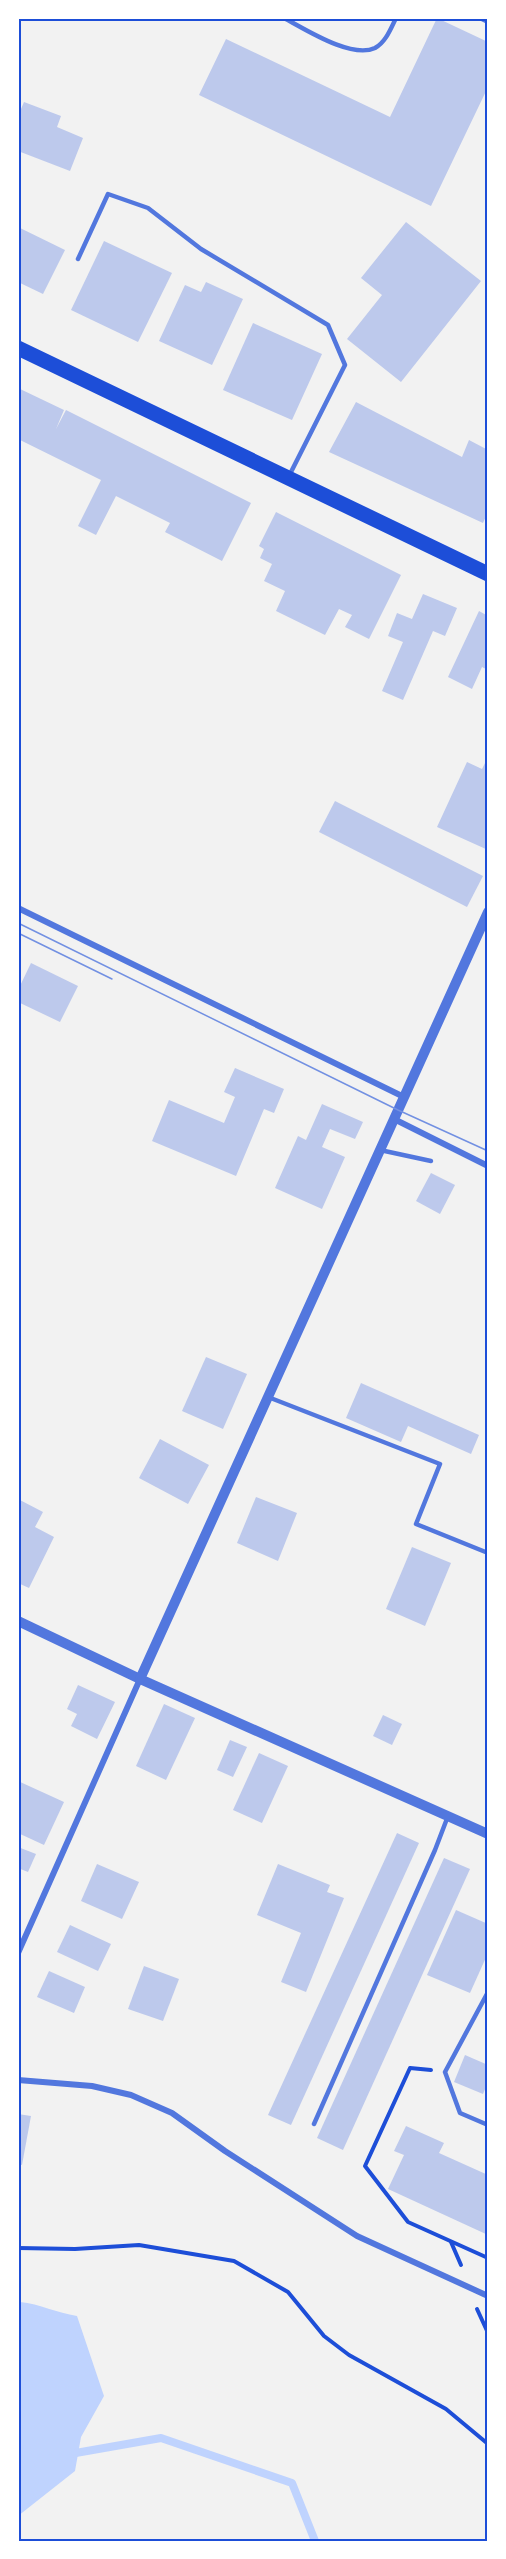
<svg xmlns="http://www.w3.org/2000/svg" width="506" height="2559" viewBox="0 0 506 2559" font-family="'Open Sans',sans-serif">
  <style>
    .water { fill: #bfd3fe }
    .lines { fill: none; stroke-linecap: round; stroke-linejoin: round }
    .stream { stroke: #bfd3fe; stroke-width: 8 }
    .building { fill: #bdc9ec }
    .path { stroke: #1d4ed8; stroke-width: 4 }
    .service { stroke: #5277de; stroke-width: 4.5 }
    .minor { stroke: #5277de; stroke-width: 6 }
    .tertiary { stroke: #5277de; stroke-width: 10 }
    .primary { stroke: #1d4ed8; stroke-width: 15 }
    .tram { stroke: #7290e2; stroke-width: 1.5 }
    .neatline { fill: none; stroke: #1d4ed8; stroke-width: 2 }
  </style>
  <rect width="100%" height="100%" fill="#f2f2f2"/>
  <path class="water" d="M20,2302C40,2304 57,2313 77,2316L104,2396L81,2437L75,2471L18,2516Z"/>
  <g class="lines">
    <path class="stream" d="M70,2454L161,2438L292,2483L315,2541"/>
  </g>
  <g class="building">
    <path d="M437,18L488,42V87L431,206L199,95L226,39L390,117Z"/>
    <path d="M24,102L61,116L57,127L83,138L70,171L18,151V116Z"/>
    <path d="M406,222L481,281L401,382L347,339L382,295L361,278Z"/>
    <path d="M18,227L65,250L43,294L18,282Z"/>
    <path d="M104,241L172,273L138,342L71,310Z"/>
    <path d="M206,282L243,299L212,365L159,341L185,285L201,292Z"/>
    <path d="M253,323L322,354L292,420L223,390Z"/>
    <path d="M18,388L64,410L56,429L66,410L251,503L222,561L165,532L170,523L116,496L96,535L78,526L101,480L18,439Z"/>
    <path d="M356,402L462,457L469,440L488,450V512L483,523L329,452Z"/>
    <path d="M276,512L401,575L369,639L345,627L352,615L339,609L325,635L276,611L285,591L264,581L272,564L260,558L264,549L259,546Z"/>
    <path d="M423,594L457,608L445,636L433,631L403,700L382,691L403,642L388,636L397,613L412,619Z"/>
    <path d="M479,611L488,616V670L482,667L472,689L448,677Z"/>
    <path d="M488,757V850L437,827L467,762L482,769Z"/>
    <path d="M335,801L483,876L467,907L319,832Z"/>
    <path d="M31,963L78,986L60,1022L18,1002V990Z"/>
    <path d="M235,1068L284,1089L274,1113L264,1109L236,1176L152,1141L169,1100L224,1123L235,1097L224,1092Z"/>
    <path d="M322,1104L363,1122L355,1139L330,1129L322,1147L345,1157L322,1209L275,1188L298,1136L306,1140Z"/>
    <path d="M431,1173L455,1185L440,1214L416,1201Z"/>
    <path d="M206,1357L247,1374L223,1429L182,1411Z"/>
    <path d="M361,1383L479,1435L471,1454L408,1426L401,1442L346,1418Z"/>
    <path d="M160,1439L209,1465L188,1504L139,1478Z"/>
    <path d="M256,1497L297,1513L278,1561L237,1543Z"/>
    <path d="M18,1499L43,1512L35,1527L54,1537L29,1588L18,1583Z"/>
    <path d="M412,1547L451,1563L425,1626L386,1609Z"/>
    <path d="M78,1685L115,1702L97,1739L71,1726L77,1714L67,1709Z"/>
    <path d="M164,1704L195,1718L166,1780L136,1766Z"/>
    <path d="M383,1715L402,1724L392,1745L373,1736Z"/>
    <path d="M230,1740L247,1747L233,1777L217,1770Z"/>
    <path d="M259,1753L288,1766L262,1823L233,1810Z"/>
    <path d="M18,1781L64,1802L44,1845L18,1833Z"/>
    <path d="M397,1833L419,1843L291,2125L268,2115Z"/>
    <path d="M18,1847L36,1854L28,1872L18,1868Z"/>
    <path d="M444,1858L470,1869L343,2150L317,2138Z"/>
    <path d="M97,1864L139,1882L122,1919L81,1901Z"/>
    <path d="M278,1864L330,1885L327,1892L344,1898L306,1992L281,1982L301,1933L257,1915Z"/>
    <path d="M456,1910L488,1924V1953L470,1993L427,1975Z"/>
    <path d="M70,1925L111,1944L98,1971L57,1952Z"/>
    <path d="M144,1966L179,1979L163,2021L128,2009Z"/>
    <path d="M49,1971L85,1987L74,2013L37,1997Z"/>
    <path d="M465,2055L488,2065V2082L483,2094L454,2082Z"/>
    <path d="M18,2114L31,2116L22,2165L18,2164Z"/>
    <path d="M406,2126L444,2143L439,2153L488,2175V2235L388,2189L404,2155L394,2151Z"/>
  </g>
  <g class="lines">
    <g class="path">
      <path d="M431,2070L410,2068L365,2166L408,2222L488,2258"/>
      <path d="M451,2242L461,2265"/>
      <path d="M18,2248L75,2249L139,2245L234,2261L288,2292L324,2336L349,2355L446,2409L488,2444"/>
      <path d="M477,2309L488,2333"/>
    </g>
    <g class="service">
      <path d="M284,18C305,29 351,59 375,48C386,42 391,28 396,18"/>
      <path d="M480,18L488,22"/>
      <path d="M78,259L108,194L148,208L201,249L328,325L345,365L289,476"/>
      <path d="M380,1150L431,1161"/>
      <path d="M268,1397L440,1464L416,1524L488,1553"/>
      <path d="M488,1992L445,2072L460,2113L488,2125"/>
      <path d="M314,2124L435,1850L448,1816"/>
    </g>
    <g class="minor">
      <path d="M18,908L404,1097"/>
      <path d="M394,1119L488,1166"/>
      <path d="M18,1953L140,1679"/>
      <path d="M18,2080L92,2086L131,2095L172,2113L225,2151L357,2236L488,2296"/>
    </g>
    <g class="tertiary">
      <path d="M18,1621L140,1679L488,1834"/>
      <path d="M140,1679L488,912"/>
    </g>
    <path class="primary" d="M18,348L488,574"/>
    <g class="tram">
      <path d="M18,923L398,1110L488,1151"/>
      <path d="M18,933L112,979"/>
    </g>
  </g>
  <rect width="506" height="2559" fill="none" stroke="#ffffff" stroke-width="39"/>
  <rect x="20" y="20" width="466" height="2520" class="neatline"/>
</svg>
